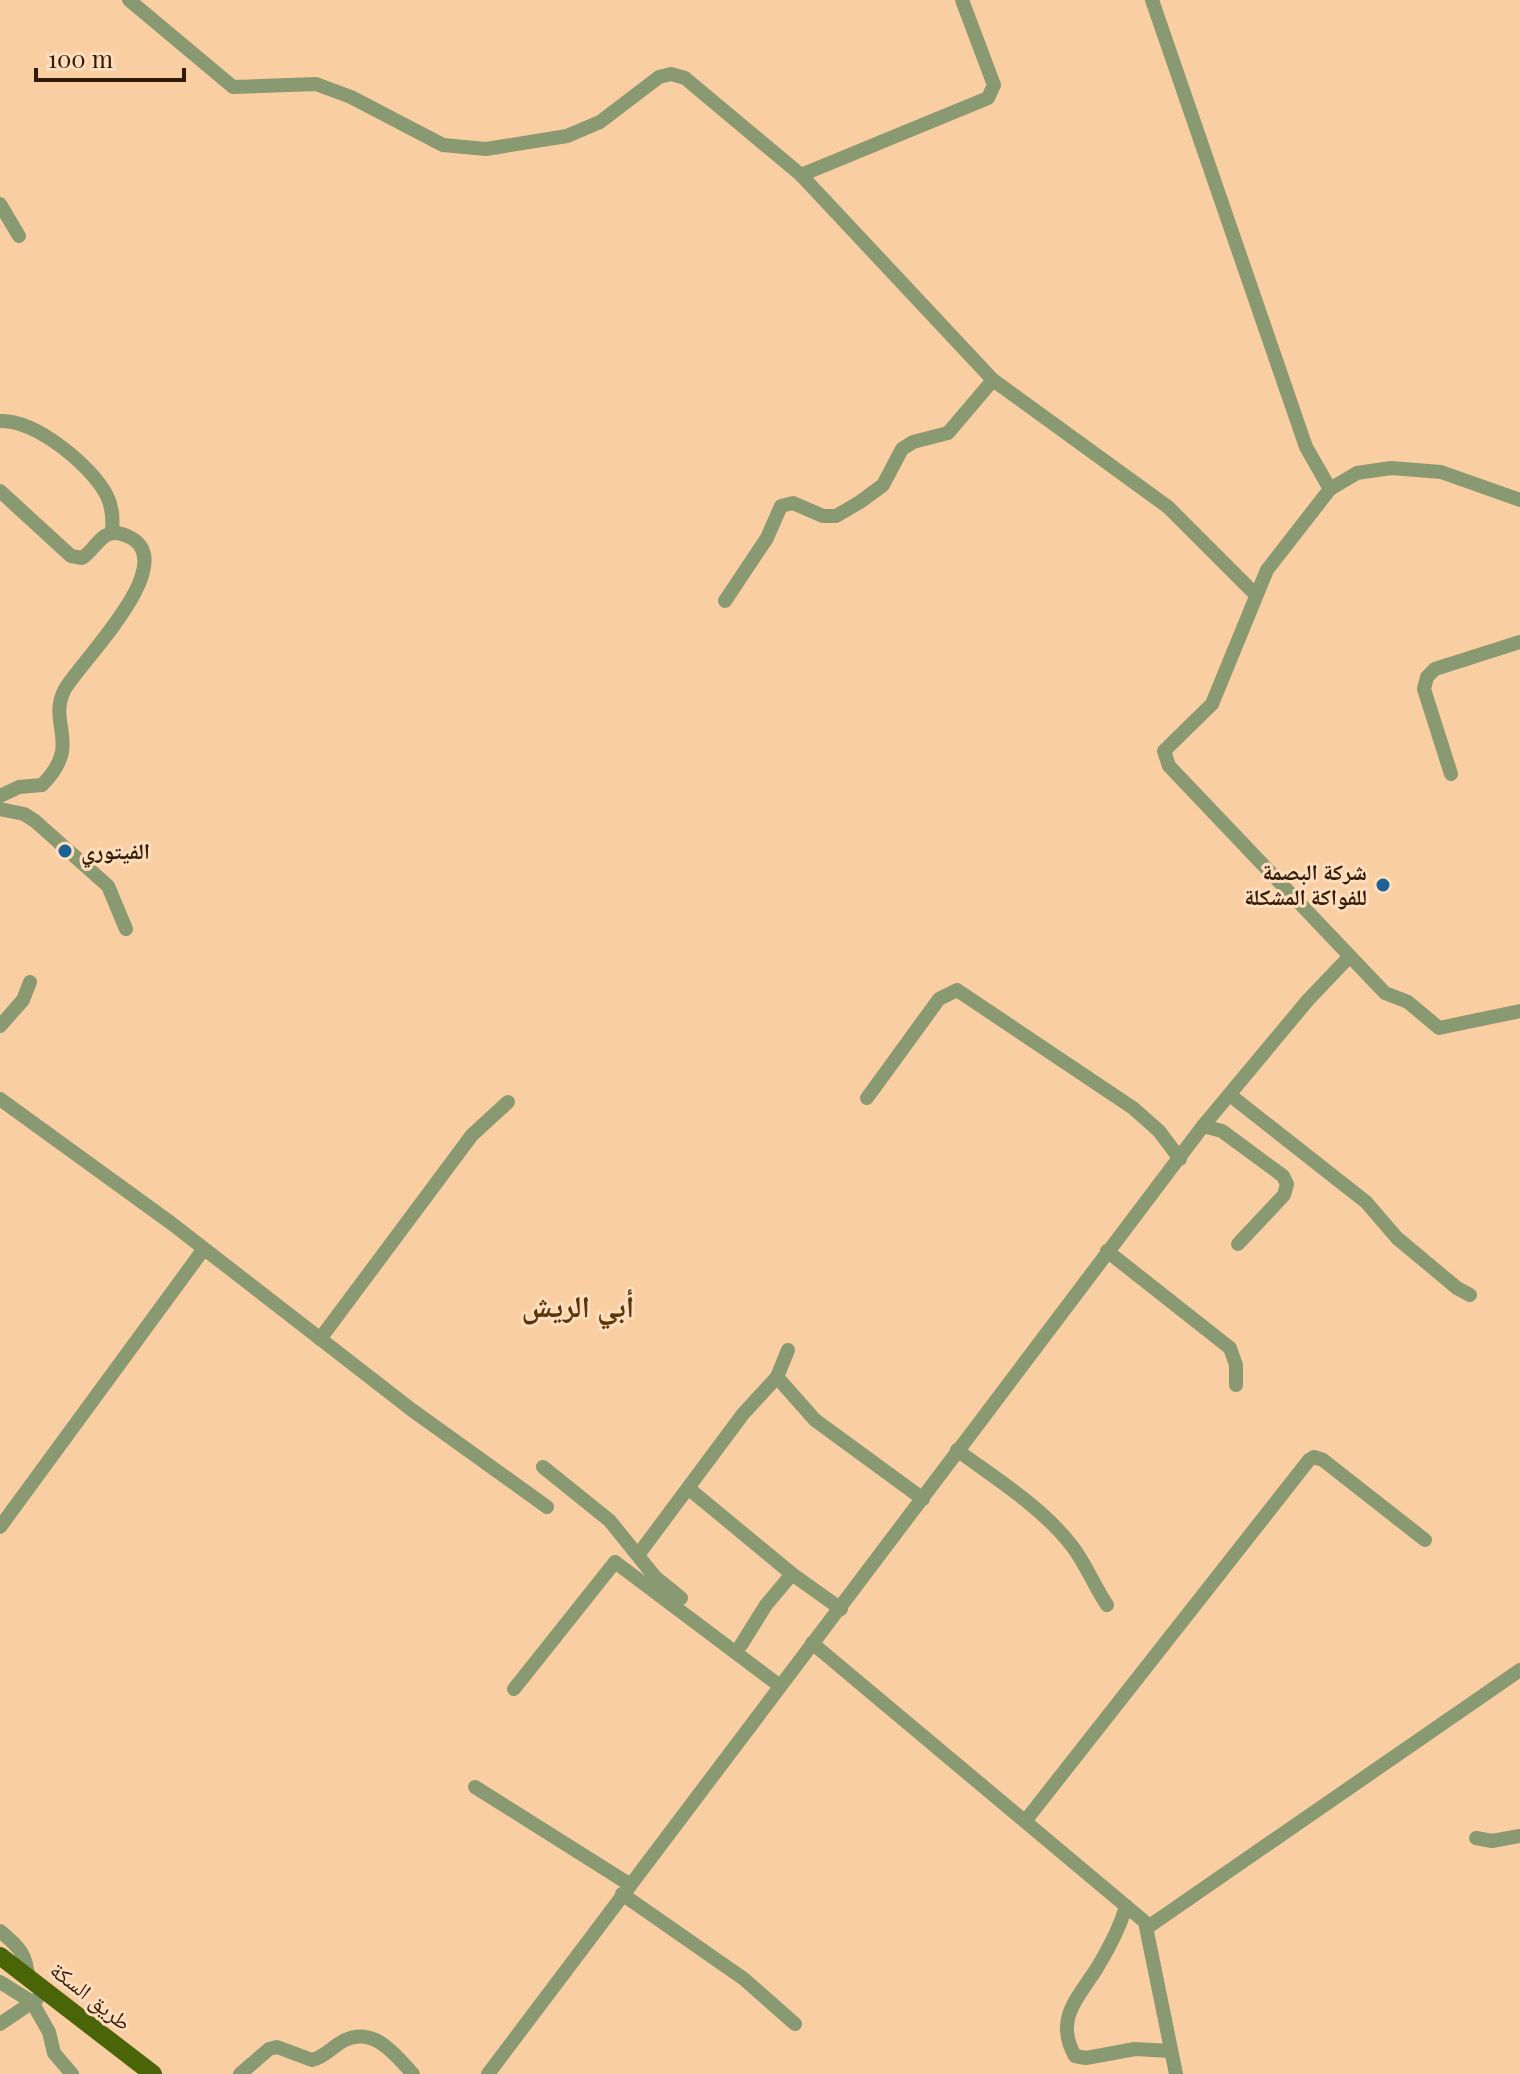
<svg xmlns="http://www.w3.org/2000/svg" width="1520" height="2074" viewBox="0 0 1520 2074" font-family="'Playfair Display','Noto Naskh Arabic',serif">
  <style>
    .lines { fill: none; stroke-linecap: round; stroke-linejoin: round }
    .minor { stroke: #899971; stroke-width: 14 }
    .major { stroke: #4a6408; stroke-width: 18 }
    .poi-dot { fill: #1c6296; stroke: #ffddbd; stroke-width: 3 }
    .labels { text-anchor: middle; stroke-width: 6; stroke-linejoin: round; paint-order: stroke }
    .poi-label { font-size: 22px; font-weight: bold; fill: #311d06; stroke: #ffddbd; text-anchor: start }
    .street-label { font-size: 22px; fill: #311d06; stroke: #ffddbd }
    .district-label { font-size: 30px; font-weight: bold; fill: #5a360a; stroke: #ffddbd }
  </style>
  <rect width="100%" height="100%" fill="#facea3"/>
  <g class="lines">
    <g class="minor">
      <path d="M129,0L233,87L316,84L351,97L443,145L486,149L567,136L600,122L659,77L671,74L685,78L801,175L993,380L1168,507L1256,595"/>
      <path d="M1152,0L1306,447L1330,489"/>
      <path d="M801,175L988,98L994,85L962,0"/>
      <path d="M0,204L19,236"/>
      <path d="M0,421C35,419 92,466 107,496C113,508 113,520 112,533"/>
      <path d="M0,491L71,556L82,558C92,552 99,537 109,534C116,531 127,535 133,539C177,568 82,660 65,689C46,724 84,743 42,785L19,787L0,796"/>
      <path d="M1520,500L1441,472L1391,468L1357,473L1330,489L1267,570L1212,704L1164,751L1169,766L1385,993L1408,1002L1439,1028L1520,1011"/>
      <path d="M725,601L767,538L781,506L793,503L823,516H836L860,502L883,485L902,449L913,442L948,433L993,380"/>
      <path d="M1451,774L1424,689L1427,677L1435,669L1520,642"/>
      <path d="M0,809L24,814L35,821L108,886L126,929"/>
      <path d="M0,1026L23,1000L30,982"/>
      <path d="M1230,1095L1366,1202L1397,1238L1457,1288L1470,1295"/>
      <path d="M867,1098L939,999L957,990L1133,1108L1159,1131L1180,1159"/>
      <path d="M0,1099L171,1223L412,1410L547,1507"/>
      <path d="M1203,1126L1222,1131L1283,1176L1287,1184L1284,1195L1238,1244"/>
      <path d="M1107,1251L1230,1348L1236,1365V1385"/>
      <path d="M320,1339L472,1135L508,1102"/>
      <path d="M788,1350L777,1377L815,1420L923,1499"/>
      <path d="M957,1450C996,1479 1042,1507 1072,1546C1086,1564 1094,1586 1107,1605"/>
      <path d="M543,1467L610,1521L655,1577L681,1598"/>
      <path d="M688,1488L792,1574"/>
      <path d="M0,1527L203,1250"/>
      <path d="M638,1555L743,1414L777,1377"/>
      <path d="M812,1643L1145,1922L1176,2074"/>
      <path d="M741,1645L766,1605L792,1574L841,1609"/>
      <path d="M514,1689L615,1562L780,1686"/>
      <path d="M475,1787L629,1884"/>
      <path d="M1026,1820L1309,1460L1314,1457L1323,1460L1425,1540"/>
      <path d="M1476,1838L1492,1841L1520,1836"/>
      <path d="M622,1894L744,1979L795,2024"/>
      <path d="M1126,1906C1120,1928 1109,1948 1097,1968C1078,1998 1054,2019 1075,2056L1086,2058L1135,2049L1171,2051"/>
      <path d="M1148,1927L1520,1670"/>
      <path d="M0,1931C18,1946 27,1954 28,1978"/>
      <path d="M0,1982L32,2002L49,2032L54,2053L72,2074"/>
      <path d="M0,2024L37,1999"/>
      <path d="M240,2074L269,2049L277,2047L312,2060C325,2057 333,2046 345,2040C375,2026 396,2056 413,2074"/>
      <path d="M488,2074L1203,1126L1308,1000L1349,957"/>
    </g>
    <path class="major" d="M0,1956L153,2074"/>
  </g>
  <g class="poi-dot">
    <circle cx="65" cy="851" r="8"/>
    <circle cx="1383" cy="885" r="8"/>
  </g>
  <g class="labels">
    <g class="poi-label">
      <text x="81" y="859">الفيتوري</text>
      <text x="1367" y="880" text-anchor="end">شركة البصمة<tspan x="1367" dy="25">للفواكة المشكلة</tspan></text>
    </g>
    <g class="street-label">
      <text transform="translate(91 1996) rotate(38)" y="8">طريق السكة</text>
    </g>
    <g class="district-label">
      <text x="578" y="1317">أبي الريش</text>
    </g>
  </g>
  <path d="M36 68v12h148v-12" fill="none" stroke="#311d06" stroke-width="4"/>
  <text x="48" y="68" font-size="24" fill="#311d06" stroke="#ffddbd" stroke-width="6" paint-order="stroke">100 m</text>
</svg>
